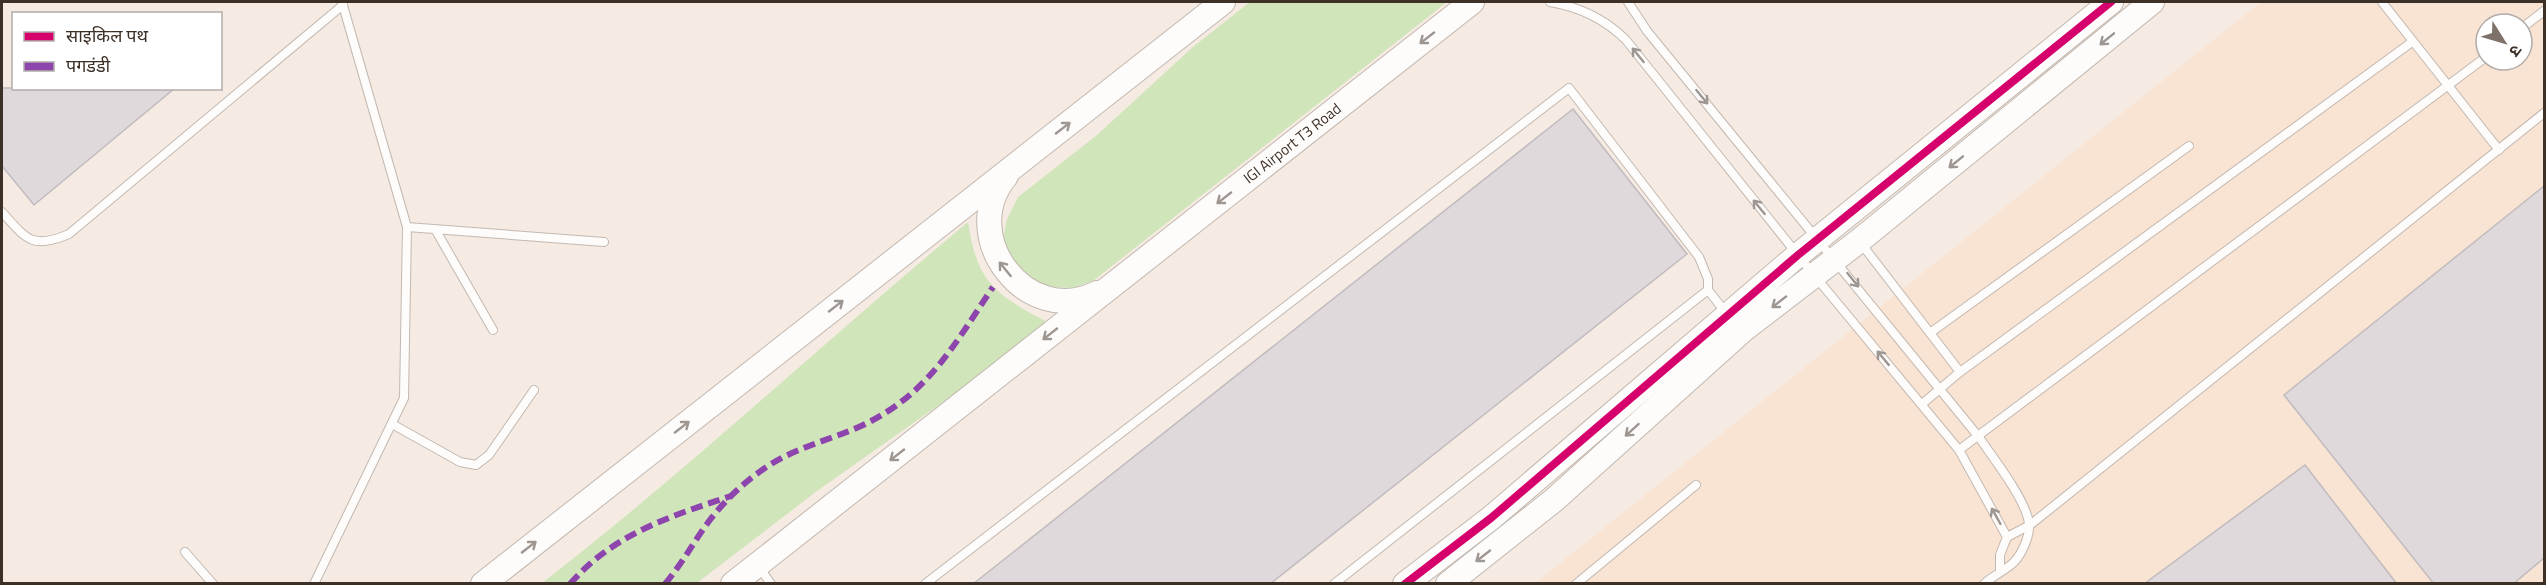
<svg xmlns="http://www.w3.org/2000/svg" width="2546" height="585" viewBox="0 0 2546 585" font-family="'Titillium Web','Noto Sans Devanagari',sans-serif">
  <style>
    .built { fill: #f9e3d3; fill-rule: evenodd }
    .green { fill: #d1e5ba }
    .building { fill: #dfd9dc; stroke: #c0bbbe; stroke-width: 1.5 }
    .lines { fill: none; stroke-linecap: round; stroke-linejoin: round }
    .lane-casing { stroke: #c2b8b0; stroke-width: 10 }
    .secondary-casing { stroke: #c2b8b0; stroke-width: 26 }
    .lane { stroke: #fefcfb; stroke-width: 8 }
    .secondary { stroke: #fefcfb; stroke-width: 24 }
    .quiet { stroke: #8e44ad; stroke-width: 6; stroke-dasharray: 12 6; stroke-linecap: butt }
    .cycleway-casing { stroke: #fff; stroke-width: 11 }
    .cycleway { stroke: #d6006c; stroke-width: 8 }
    .oneway { stroke: #9e9691 }
    .labels { text-anchor: middle; stroke-width: 5; stroke-linejoin: round; paint-order: stroke }
    .street-label { font-size: 15px; fill: #3d3027; stroke: #fff }
  </style>
  <rect width="100%" height="100%" fill="#f5ebe3"/>
  <path class="built" d="M2261,2H2544V583L1534,584ZM2486,24H2522V60H2486Z"/>
  <g class="green">
    <path d="M1250,2H1447L1093,281L1072,288L1053,287L1037,282L1016,267L1006,251L1004,234L1007,219L1018,197L1097,135L1194,46Z"/>
    <path d="M968,222C977,283 995,294 1047,322L970,383L817,491L697,583L541,584C689,469 825,341 968,222Z"/>
  </g>
  <g class="building">
    <path d="M2,88H175L34,205L2,166Z"/>
    <path d="M1573,109L1687,254L1270,584H973Z"/>
    <path d="M2544,186V558L2513,584H2434L2284,395Z"/>
    <path d="M2305,465L2397,584H2144Z"/>
  </g>
  <g class="lines">
    <defs>
      <g id="lane">
        <path d="M1550,2C1580,7 1605,19 1626,40L1809,269L1959,450L2007,537L2000,555V570"/>
        <path d="M1628,2L1647,31L1978,436C1992,456 2027,501 2029,524C2030,536 2022,554 2014,562C2009,568 1991,577 1984,584"/>
        <path d="M2382,2L2499,150"/>
        <path d="M2522,28L2544,11"/>
        <path d="M2,212C26,239 32,250 69,234L343,5"/>
        <path d="M407,227L604,242"/>
        <path d="M435,229L493,330"/>
        <path d="M1860,242L1960,372"/>
        <path d="M1708,290L1726,313"/>
        <path d="M1930,333L2189,146"/>
        <path d="M1922,404L1960,372L2412,42"/>
        <path d="M392,424L460,462L476,465L489,455L534,390"/>
        <path d="M1959,450L2486,57"/>
        <path d="M2007,537L2030,525L2544,113"/>
        <path d="M185,552L213,584"/>
        <path d="M759,567L771,584"/>
        <path d="M314,584L404,398L407,227L342,2"/>
        <path d="M925,584L1569,88L1699,257L1708,279V290L1334,584"/>
        <path d="M1576,584L1696,485"/>
      </g>
      <g id="secondary">
        <path d="M1006,176C956,236 1027,329 1097,293"/>
        <path d="M483,584L1223,2"/>
        <path id="s1" d="M733,584L1472,2"/>
        <path d="M1405,584L1491,518L1798,255L2111,2"/>
        <path d="M1448,584L1554,500L1743,330L1859,241L2152,2"/>
      </g>
    </defs>
    <use href="#lane" class="lane-casing"/>
    <use href="#secondary" class="secondary-casing"/>
    <use href="#lane" class="lane"/>
    <use href="#secondary" class="secondary"/>
    <g class="quiet">
      <path d="M570,584C613,534 671,516 731,496"/>
      <path d="M665,584C680,566 691,547 704,528C719,507 737,488 758,473C789,449 825,442 861,426C928,395 954,345 993,287"/>
    </g>
    <defs>
      <path id="cycleway" d="M1405,584L1491,518L1798,255L2111,2"/>
    </defs>
    <use href="#cycleway" class="cycleway-casing"/>
    <use href="#cycleway" class="cycleway"/>
  </g>
  <defs><path id="oneway-shaft" d="M-6 0H5M1.5-3L5.5 0L1.5 3" fill="none" stroke-width="1.6" stroke-linecap="round" stroke-linejoin="round" transform="scale(1.5)"/></defs>
  <g class="oneway">
    <use href="#oneway-shaft" transform="translate(1427 38) rotate(142)"/>
    <use href="#oneway-shaft" transform="translate(2107 39) rotate(141)"/>
    <use href="#oneway-shaft" transform="translate(1638 55) rotate(-129)"/>
    <use href="#oneway-shaft" transform="translate(1702 97) rotate(51)"/>
    <use href="#oneway-shaft" transform="translate(1063 128) rotate(-38)"/>
    <use href="#oneway-shaft" transform="translate(1956 162) rotate(141)"/>
    <use href="#oneway-shaft" transform="translate(1224 198) rotate(142)"/>
    <use href="#oneway-shaft" transform="translate(1759 207) rotate(-129)"/>
    <use href="#oneway-shaft" transform="translate(1005 269) rotate(-129)"/>
    <use href="#oneway-shaft" transform="translate(1853 280) rotate(51)"/>
    <use href="#oneway-shaft" transform="translate(1779 302) rotate(142)"/>
    <use href="#oneway-shaft" transform="translate(836 306) rotate(-38)"/>
    <use href="#oneway-shaft" transform="translate(1050 334) rotate(142)"/>
    <use href="#oneway-shaft" transform="translate(1883 358) rotate(-130)"/>
    <use href="#oneway-shaft" transform="translate(682 427) rotate(-38)"/>
    <use href="#oneway-shaft" transform="translate(1632 430) rotate(138)"/>
    <use href="#oneway-shaft" transform="translate(897 455) rotate(142)"/>
    <use href="#oneway-shaft" transform="translate(1996 516) rotate(-119)"/>
    <use href="#oneway-shaft" transform="translate(529 547) rotate(-38)"/>
    <use href="#oneway-shaft" transform="translate(1483 556) rotate(142)"/>
  </g>
  <g class="labels">
    <g class="street-label">
      <text dy="5" stroke="none"><textPath href="#s1" startOffset="712">IGI Airport T3 Road</textPath></text>
    </g>
  </g>
  <rect width="2546" height="585" fill="none" stroke="#3d3027" stroke-width="6"/>
  <rect x="12" y="12" width="210" height="78" fill="#ffffff" stroke="#b1aca9" stroke-width="1.5"/>
  <rect x="24" y="32" width="30" height="9" fill="#d6006c" stroke="#b1aca9" stroke-width="1.5"/>
  <text x="66" y="42" font-size="18" fill="#3d3027">साइकिल पथ</text>
  <rect x="24" y="62" width="30" height="9" fill="#8e44ad" stroke="#b1aca9" stroke-width="1.5"/>
  <text x="66" y="72" font-size="18" fill="#3d3027">पगडंडी</text>
  <g transform="translate(2504 42) rotate(127)"><circle r="28" fill="#ffffff" stroke="#b1aca9" stroke-width="1.5"/>
  <path d="M0-4.5L10 22L0 15L-10 22Z" fill="#7d7169"/>
  <text y="-9" font-size="16" font-weight="bold" text-anchor="middle" fill="#3d3027">उ</text>
  </g>
</svg>
